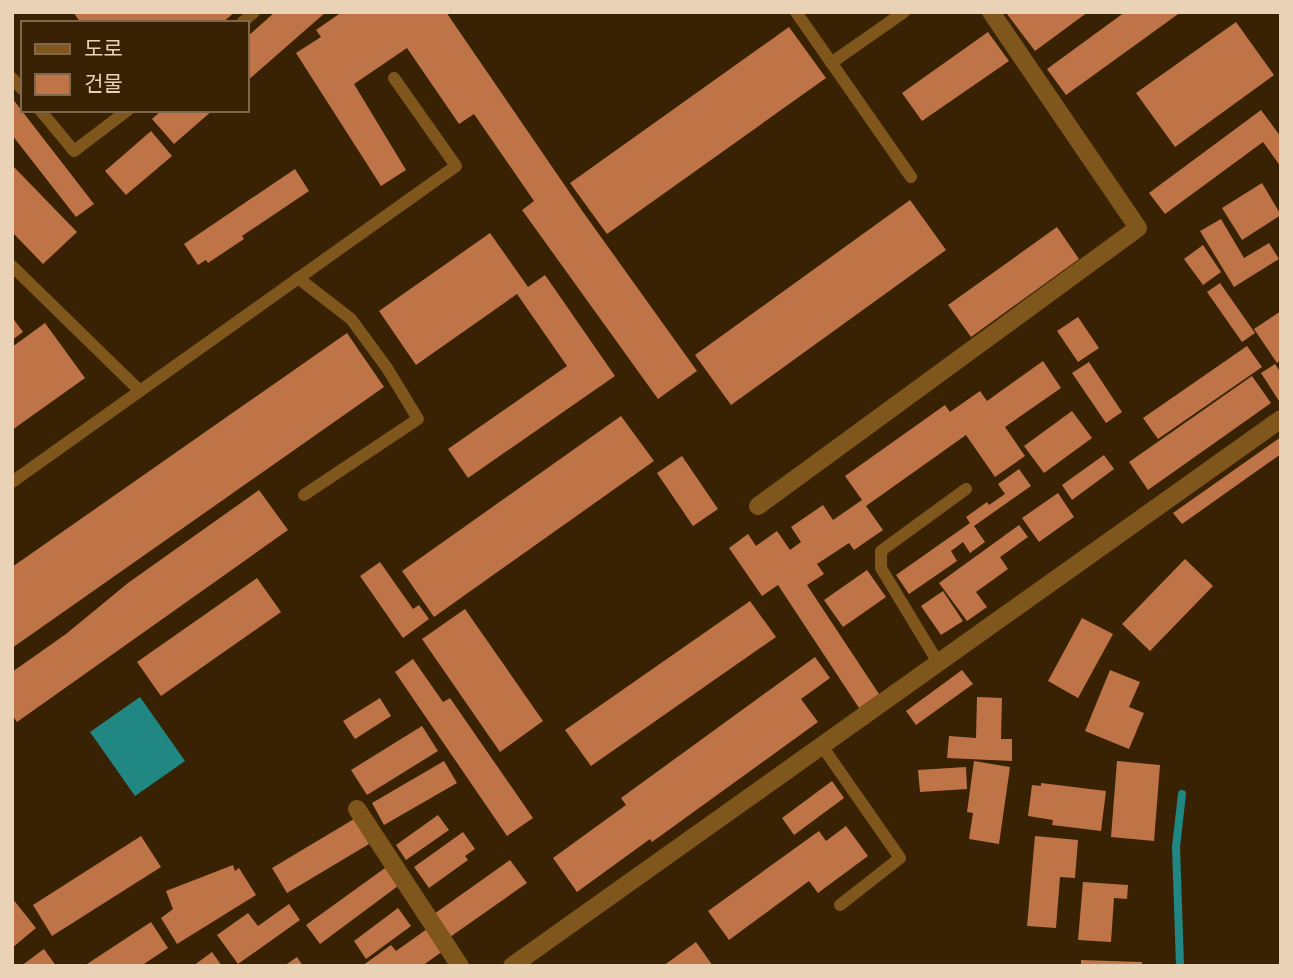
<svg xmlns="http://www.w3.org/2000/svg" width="1293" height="978" viewBox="0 0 1293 978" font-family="Jost,'Noto Sans KR',sans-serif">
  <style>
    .water { fill: #218783 }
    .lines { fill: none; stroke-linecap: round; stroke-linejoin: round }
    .stream { stroke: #218783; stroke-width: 8 }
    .building { fill: #be7447 }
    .service { stroke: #7f561b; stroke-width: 12 }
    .minor { stroke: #7f561b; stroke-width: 18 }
    .tertiary { stroke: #7f561b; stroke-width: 18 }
  </style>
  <rect width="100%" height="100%" fill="#382203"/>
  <path class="water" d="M140,697L185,761L135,796L90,732Z"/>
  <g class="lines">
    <path class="stream" d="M1180,966L1176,847L1182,794"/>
  </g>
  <g class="building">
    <path d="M73,12H235L222,23H81Z"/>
    <path d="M275,12H326L247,81V37Z"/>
    <path d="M342,12H446L583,212L697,371L658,399L522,210L534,201L474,114L459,124L407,48L354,84L406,170L381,186L296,53L321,37L316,30Z"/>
    <path d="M1009,12H1088L1035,51L1007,14Z"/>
    <path d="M1125,12H1181L1066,95L1047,69Z"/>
    <path d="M1236,22L1274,75L1175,147L1136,93Z"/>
    <path d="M789,27L826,78L607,234L570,183Z"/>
    <path d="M988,32L1009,61L922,121L902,93Z"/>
    <path d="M12,98L94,204L76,217L12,135Z"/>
    <path d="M162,110H213L174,144L152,119Z"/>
    <path d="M1261,110L1281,137V167L1263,142L1165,214L1149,193Z"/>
    <path d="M151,131L172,156L126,195L105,171Z"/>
    <path d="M12,165L77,232L43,264L12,232Z"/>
    <path d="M295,169L309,191L242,236L244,239L208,263L206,260L198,265L184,244Z"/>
    <path d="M1262,183L1281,215L1242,240L1222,208Z"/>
    <path d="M910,200L946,250L731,405L695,355Z"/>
    <path d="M1221,219L1244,258L1269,243L1279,259L1234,287L1200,231Z"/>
    <path d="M1057,227L1079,259L971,337L948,305Z"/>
    <path d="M490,233L528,287L545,275L615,376L468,478L448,449L567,366L517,294L416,365L379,311Z"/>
    <path d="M1203,245L1221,272L1203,285L1184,259Z"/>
    <path d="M1220,283L1255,333L1242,342L1207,292Z"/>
    <path d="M1281,311V360L1277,363L1254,329Z"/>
    <path d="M12,317L23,332L12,340Z"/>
    <path d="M1078,317L1099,348L1078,362L1057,331Z"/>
    <path d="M45,323L85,378L12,430V347Z"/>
    <path d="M347,333L384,387L12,648V567Z"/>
    <path d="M1247,346L1262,367L1158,439L1143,418Z"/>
    <path d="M1043,361L1061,388L1005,427L1025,456L995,477L966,435L866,506L883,530L854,550L849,543L817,564L824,574L807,585L879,694L859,708L778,585L762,596L729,548L748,534L756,546L777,531L790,550L801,542L791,527L823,505L833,520L862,500L845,476L945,405L950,412L980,391L987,401Z"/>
    <path d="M1089,362L1122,412L1106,423L1072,373Z"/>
    <path d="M1275,364L1281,373L1279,401L1261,373Z"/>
    <path d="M1252,376L1271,403L1148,490L1129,462Z"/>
    <path d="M1072,411L1092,438L1044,473L1024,446Z"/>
    <path d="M621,416L654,461L434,617L402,571Z"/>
    <path d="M1281,437V454L1182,524L1173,513Z"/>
    <path d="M1104,455L1114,469L1072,500L1062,485Z"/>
    <path d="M682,456L718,509L693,526L657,473Z"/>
    <path d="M1019,469L1031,486L974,526L985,542L970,553L963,542L951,551L957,561L909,594L896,575L970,523L966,517L987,502L989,505L1005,494L998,484Z"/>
    <path d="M259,490L288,530L17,722L12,715V672L66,634L128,583Z"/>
    <path d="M1058,493L1074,517L1039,542L1022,518Z"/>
    <path d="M1019,525L1028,537L1000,557L1008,569L976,592L987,607L967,621L939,583Z"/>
    <path d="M1185,559L1213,586L1150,651L1122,624Z"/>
    <path d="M380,562L413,609L419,605L429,619L403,638L360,576Z"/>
    <path d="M867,570L886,597L843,627L824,600Z"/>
    <path d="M257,578L281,612L161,696L137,662Z"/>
    <path d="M943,591L963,621L941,635L921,606Z"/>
    <path d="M750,601L776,637L591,766L565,730Z"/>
    <path d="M465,609L543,721L500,752L422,639Z"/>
    <path d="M1082,618L1113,634L1078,698L1048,681Z"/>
    <path d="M815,657L830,678L801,699L818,722L652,842L650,839L577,892L553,858L626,805L621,798Z"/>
    <path d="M413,659L443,702L450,698L533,818L507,836L395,672Z"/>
    <path d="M962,670L973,684L916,725L906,711Z"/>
    <path d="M1110,670L1140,682L1129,707L1144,713L1129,749L1085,731Z"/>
    <path d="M977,697L1002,698L1001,739H1012V761L947,758L949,736L976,738Z"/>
    <path d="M380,698L391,716L355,739L343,721Z"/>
    <path d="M422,726L438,751L367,795L351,770Z"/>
    <path d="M444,761L457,783L384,825L372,803Z"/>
    <path d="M974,761L1010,767L999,844L969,839L973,813L967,812Z"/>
    <path d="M1117,761L1160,765L1154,841L1111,837Z"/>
    <path d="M966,767L967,789L920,792L918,770Z"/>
    <path d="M832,781L844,798L794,835L782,818Z"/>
    <path d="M1041,783L1106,791L1101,831L1052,825L1053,820L1028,816L1032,785L1041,786Z"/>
    <path d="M438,815L449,830L406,860L396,845Z"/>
    <path d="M354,819L369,844L287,893L272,868Z"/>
    <path d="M846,826L868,856L818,893L809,881L729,940L708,911L819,831L826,841Z"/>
    <path d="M463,832L475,849L465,856L468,860L429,888L414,867Z"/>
    <path d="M141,836L161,867L52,936L33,905Z"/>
    <path d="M1035,836L1078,840L1075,878L1060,877L1056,928L1027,926Z"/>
    <path d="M510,860L527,883L450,937L434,914Z"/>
    <path d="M233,865L235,871L239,868L256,895L177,944L161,918L173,909L166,891Z"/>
    <path d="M385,868L398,886L320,944L306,925Z"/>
    <path d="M1083,882L1128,885L1127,899L1114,898L1111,942L1078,940Z"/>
    <path d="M12,898L36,928L12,948Z"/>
    <path d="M289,904L300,920L238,964L217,935L248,913L258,926Z"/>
    <path d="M398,908L411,926L366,959L354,941Z"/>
    <path d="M151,922L168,948L141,966H84Z"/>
    <path d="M427,929L443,951L422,966H362L391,945L396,951Z"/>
    <path d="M696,942L713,966H663Z"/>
    <path d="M44,949L56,966H21Z"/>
    <path d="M212,952L222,966H193Z"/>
    <path d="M297,957L303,966H284Z"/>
    <path d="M1081,960L1142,962V966H1081Z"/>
  </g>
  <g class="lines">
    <g class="service">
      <path d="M796,12L911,177"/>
      <path d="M242,23L254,12"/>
      <path d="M831,63L904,12"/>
      <path d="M12,78L23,90"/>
      <path d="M40,110L74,151L128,110"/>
      <path d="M12,266L140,391"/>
      <path d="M298,278L351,319L387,368L418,419L304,495"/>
      <path d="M12,482L456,166L394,78"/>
      <path d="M939,664L881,568V551L966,489"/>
      <path d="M822,746L900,858L840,905"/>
    </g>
    <g class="minor">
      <path d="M758,506L1138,228L991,12"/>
      <path d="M357,809L460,966"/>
    </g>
    <path class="tertiary" d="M512,966L1281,419"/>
  </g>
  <rect width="1293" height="978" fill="none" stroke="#ead2b6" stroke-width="28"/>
  <rect x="21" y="21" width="228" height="91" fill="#382203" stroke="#7f684b" stroke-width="2"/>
  <rect x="35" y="44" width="35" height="10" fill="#7f561b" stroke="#7f684b" stroke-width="2"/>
  <text x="84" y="56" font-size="21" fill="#ead2b6">도로</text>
  <rect x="35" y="74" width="35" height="21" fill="#be7447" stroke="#7f684b" stroke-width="2"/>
  <text x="84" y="91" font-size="21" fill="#ead2b6">건물</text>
</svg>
